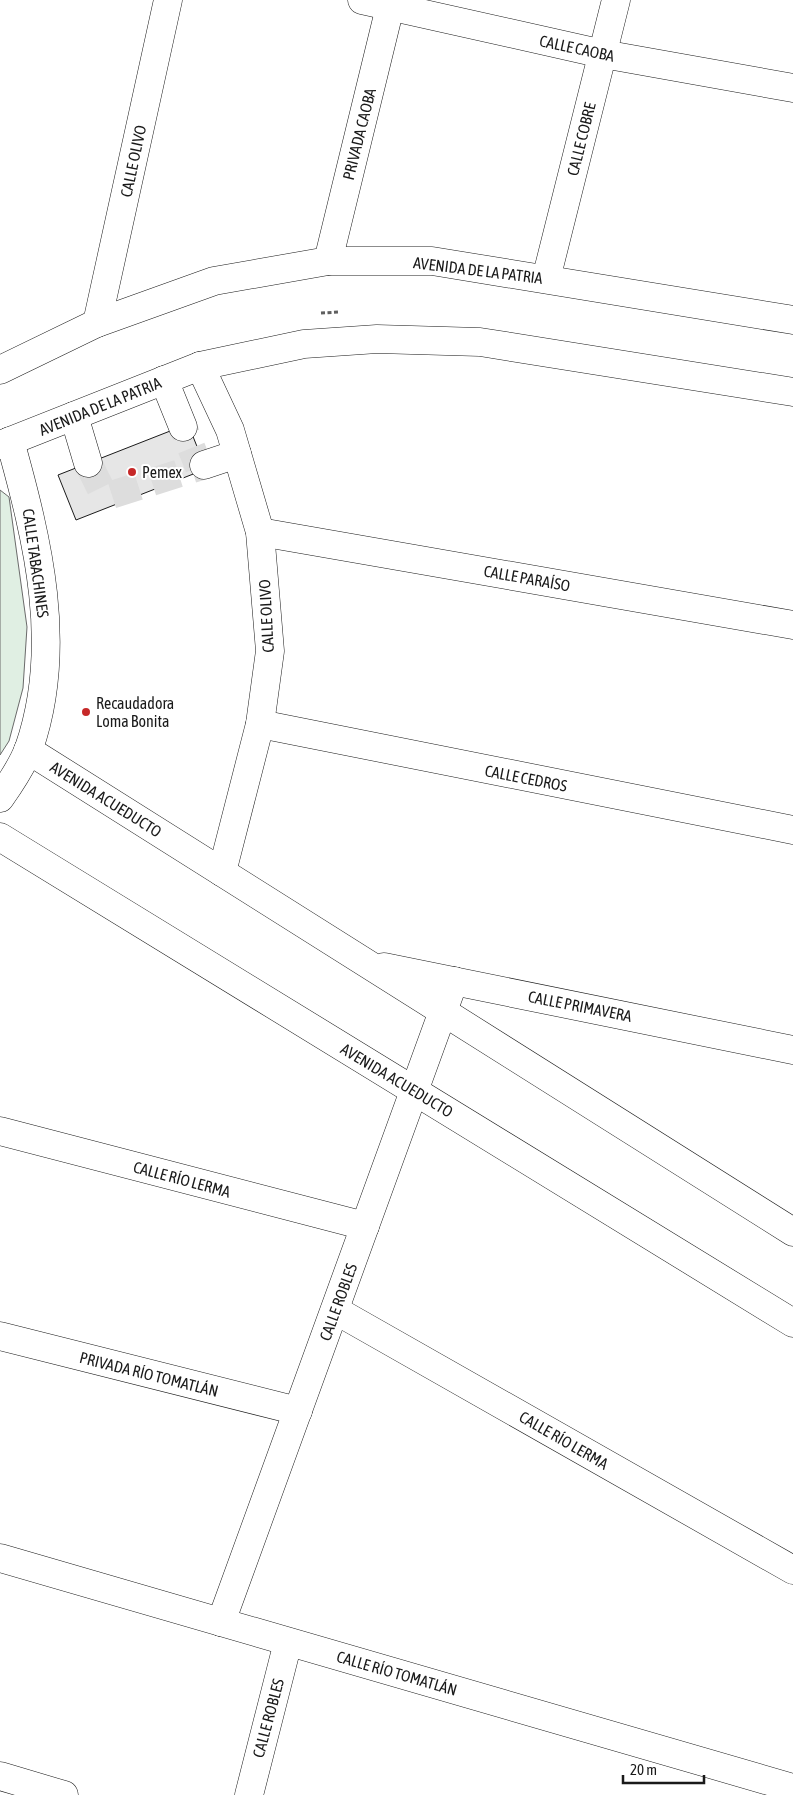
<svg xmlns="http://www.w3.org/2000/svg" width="793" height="1795" viewBox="0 0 793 1795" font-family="'Asap Condensed',sans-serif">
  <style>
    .green { fill: #e0efe3; stroke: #6a6a6a }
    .building { fill: #e6e6e6; stroke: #1a1a1a }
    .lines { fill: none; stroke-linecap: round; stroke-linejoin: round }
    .minor-tunnel { stroke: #ddd; stroke-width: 28; stroke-dasharray: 28 14; stroke-linecap: butt }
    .minor-casing { stroke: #1a1a1a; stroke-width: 29 }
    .major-casing { stroke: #1a1a1a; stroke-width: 29 }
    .path { stroke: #5f5f5f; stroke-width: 3; stroke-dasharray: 4 2.5; stroke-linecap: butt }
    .minor { stroke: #fff; stroke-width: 28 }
    .major { stroke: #fff; stroke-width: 28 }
    .poi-dot { fill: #c62828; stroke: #fff; stroke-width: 2 }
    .labels { text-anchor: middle; stroke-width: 4; stroke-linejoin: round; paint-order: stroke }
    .street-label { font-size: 16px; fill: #1a1a1a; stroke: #fff }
    .poi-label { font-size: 16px; fill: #1a1a1a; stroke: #fff; text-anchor: start }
  </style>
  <rect width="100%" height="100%" fill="#fff"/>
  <path class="green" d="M0,490L9,497L27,627L23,688L9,741L0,755Z"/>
  <path class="building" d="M188,424L206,469L76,520L58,475Z"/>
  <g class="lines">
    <path class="minor-tunnel" d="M88,463L102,491L111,495L199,467L183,427"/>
    <defs>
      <g id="minor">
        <path d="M362,0L603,54L793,88"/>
        <path d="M328,261L390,7"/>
        <path d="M546,279L616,0"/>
        <path d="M97,323L168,0"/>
        <path d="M200,366L230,430L260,532L270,651L260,724L222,872"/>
        <path d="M164,380L183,427"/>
        <path d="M74,416L88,463"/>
        <path d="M204,465L237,454"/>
        <path d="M260,532L793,625"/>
        <path d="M260,724L793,830"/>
        <path d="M28,750L793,1232"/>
        <path d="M0,798C10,784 23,764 29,748C64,647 38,541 10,441"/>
        <path d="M0,837L793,1323"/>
        <path d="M384,967L793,1050"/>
        <path d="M0,1131L365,1226"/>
        <path d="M335,1310L793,1570"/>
        <path d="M0,1336L298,1411"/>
        <path d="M0,1558L793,1788"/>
        <path d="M221,1622L454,981"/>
        <path d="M0,1776L64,1795"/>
        <path d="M249,1795L288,1642"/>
      </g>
      <g id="major">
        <path d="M0,370L97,323L214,281L328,261H432L793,320"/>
        <path d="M0,445L200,366L304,344L377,339L480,342L793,392"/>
      </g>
    </defs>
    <use href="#minor" class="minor-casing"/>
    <use href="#major" class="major-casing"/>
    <path class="path" d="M321,313L339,312"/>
    <use href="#minor" class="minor"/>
    <use href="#major" class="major"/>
  </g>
  <g class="poi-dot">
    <circle cx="132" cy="472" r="5"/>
    <circle cx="86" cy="712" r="5"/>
  </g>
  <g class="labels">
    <g class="street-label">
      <text transform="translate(577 48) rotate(12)" y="6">CALLE CAOBA</text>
      <text transform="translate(359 134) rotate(-76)" y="6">PRIVADA CAOBA</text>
      <text transform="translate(581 139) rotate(-76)" y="6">CALLE COBRE</text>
      <text transform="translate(133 161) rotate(-78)" y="6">CALLE OLIVO</text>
      <text transform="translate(478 270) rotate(7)" y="6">AVENIDA DE LA PATRIA</text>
      <text transform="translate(100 406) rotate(-22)" y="6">AVENIDA DE LA PATRIA</text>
      <text transform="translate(36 563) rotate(82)" y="6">CALLE TABACHINES</text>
      <text transform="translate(527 578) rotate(10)" y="6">CALLE PARAÍSO</text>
      <text transform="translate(266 616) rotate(-93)" y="6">CALLE OLIVO</text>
      <text transform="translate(526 778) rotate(11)" y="6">CALLE CEDROS</text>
      <text transform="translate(106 799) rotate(32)" y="6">AVENIDA ACUEDUCTO</text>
      <text transform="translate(580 1006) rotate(11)" y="6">CALLE PRIMAVERA</text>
      <text transform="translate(397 1080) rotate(31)" y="6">AVENIDA ACUEDUCTO</text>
      <text transform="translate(182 1179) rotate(15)" y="6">CALLE RÍO LERMA</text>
      <text transform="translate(338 1302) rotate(-70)" y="6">CALLE ROBLES</text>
      <text transform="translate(149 1374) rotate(14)" y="6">PRIVADA RÍO TOMATLÁN</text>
      <text transform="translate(564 1440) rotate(30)" y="6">CALLE RÍO LERMA</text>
      <text transform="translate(397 1673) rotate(16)" y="6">CALLE RÍO TOMATLÁN</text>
      <text transform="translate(268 1718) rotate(-75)" y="6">CALLE ROBLES</text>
    </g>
    <g class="poi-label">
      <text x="142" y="478">Pemex</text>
      <text x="96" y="709">Recaudadora<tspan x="96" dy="18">Loma Bonita</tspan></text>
    </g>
  </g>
  <path d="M623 1775v8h81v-8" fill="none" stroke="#1a1a1a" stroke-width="2.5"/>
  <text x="630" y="1775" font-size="15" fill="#1a1a1a" stroke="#ffffff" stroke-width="4" paint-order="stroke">20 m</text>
</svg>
